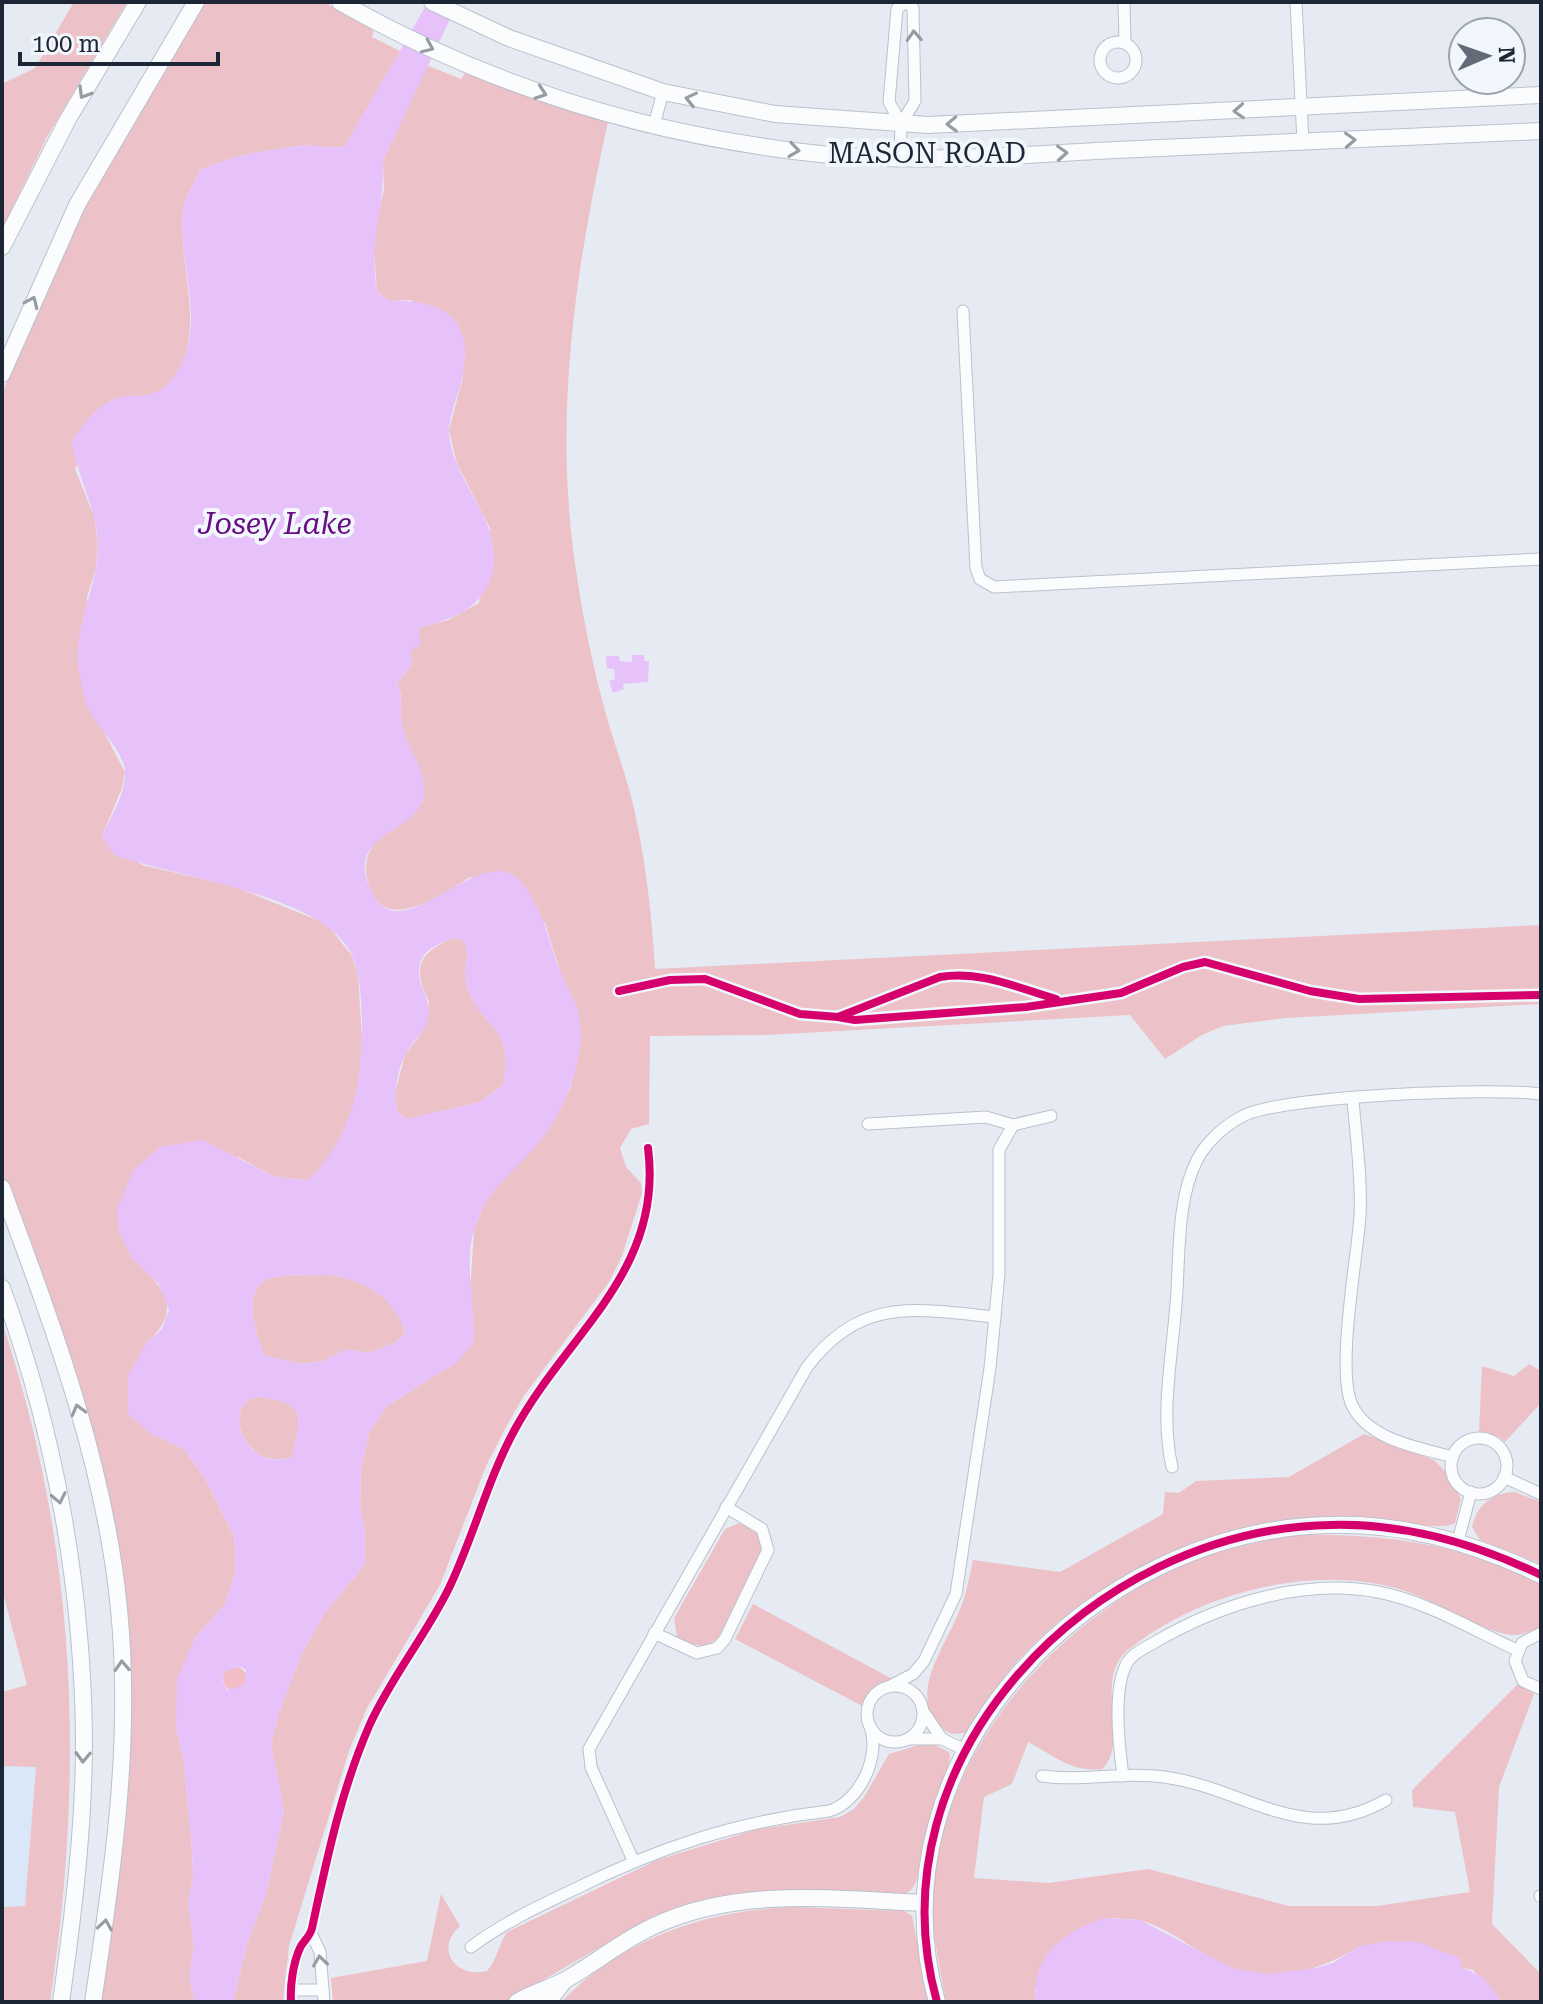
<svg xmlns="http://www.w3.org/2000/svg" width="1543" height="2004" viewBox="0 0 1543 2004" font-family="'Roboto Serif',serif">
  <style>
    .built { fill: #dae7f8 }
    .green { fill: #edc1c8 }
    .forest { fill: #f2bdc4 }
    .water { fill: #e7c2fa; fill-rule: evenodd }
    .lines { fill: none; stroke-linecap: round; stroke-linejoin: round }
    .street-casing { stroke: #bac1cb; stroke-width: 13 }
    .secondary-casing { stroke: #bac1cb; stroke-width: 18 }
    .street { stroke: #fbfcfd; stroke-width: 11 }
    .secondary { stroke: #fbfcfd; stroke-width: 16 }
    .cycleway-casing { stroke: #f2f7fe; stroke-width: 13 }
    .cycleway { stroke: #d6006c; stroke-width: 8 }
    .oneway { stroke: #979ca3 }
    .labels { text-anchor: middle; stroke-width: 8; stroke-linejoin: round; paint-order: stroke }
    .street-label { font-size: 28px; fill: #1d2634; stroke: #f2f7fe }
    .water-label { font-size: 30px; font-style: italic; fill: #680e83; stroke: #f2f7fe }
  </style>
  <rect width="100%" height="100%" fill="#e6ebf3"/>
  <path class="built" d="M2,1766H36L25,1906L2,1907Z"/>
  <g class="green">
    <path d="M74,2H127L47,137L2,229V84L35,68Z"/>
    <path d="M206,2H324L374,30L372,37L400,51L345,146C329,150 316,144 300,146C267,150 231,156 200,170C195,182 185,197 183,210C176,269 218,355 154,395C144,401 123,399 111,400L75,469L94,516L98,544L96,568L87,597L105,734L125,772L122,788L102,836L142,865L233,886L327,924L352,956L358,975L362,1038L359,1089L341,1139L326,1164L309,1180L275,1177L238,1157L132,1257C162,1286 186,1309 146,1343L150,1433L185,1450L207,1482L234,1536L236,1570L225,1604L195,1638L176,1727L184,1763L192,1849L193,1877L188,1903L194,1947L189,1977L195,2002H100L124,1819L115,1552L2,1173V394L42,293L91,193Z"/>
    <path d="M426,65L461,79L465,73L608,122C577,261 555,405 573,548C580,603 591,661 606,714C615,747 628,780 635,813C646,865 652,916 655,969L1541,925V1004L1286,1018L1223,1026L1202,1035L1165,1059L1130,1015L766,1035L650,1036L649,1124L631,1129L620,1148L626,1167L641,1183L642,1193L622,1256L609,1282L523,1397L505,1429L486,1466L440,1585L367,1708L349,1751L289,1946L283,2002H233L247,1944L266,1894L284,1812L271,1745L278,1715L303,1651L324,1614L365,1564V1531L360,1506L361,1468L369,1433L387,1406L457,1362L471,1278L474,1229L489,1193L545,1134L571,1087L578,1012L564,984L545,923L470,877C442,895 382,938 368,882C365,870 365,858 372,847C383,830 407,815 423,801C424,772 409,753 402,727C398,711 405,698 397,683L412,665L410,655L419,628L448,620L479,603L490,528L457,464L449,430L463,377L411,300L389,301L377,291L373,238L384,189L383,161Z"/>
    <path d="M453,938L463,940C472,956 462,966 466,982C477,1028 517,1024 503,1085L480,1102L408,1119L398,1113L394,1098L405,1054L421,1034L429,1002C412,966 418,954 453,938Z"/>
    <path d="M328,1275C362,1278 397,1298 405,1333L397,1342L369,1353L346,1349L323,1361L302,1364L265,1356C256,1338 240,1286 271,1278C289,1274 310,1276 328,1275Z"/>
    <path d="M2,1322C77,1546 85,1770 50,2002H2V1907L25,1906L36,1767L2,1766V1692L27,1685L2,1589Z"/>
    <path d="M1529,1364L1541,1371V1403L1505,1442L1499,1437L1479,1432L1482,1366L1514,1376Z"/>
    <path d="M257,1397C305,1402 303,1413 292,1457C243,1473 221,1403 257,1397Z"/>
    <path d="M1364,1434L1434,1460L1447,1473L1461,1499L1455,1523C1439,1533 1370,1516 1346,1516C1223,1516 1103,1569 1019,1659C998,1682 986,1710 966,1733L951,1734C901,1704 943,1651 958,1614C966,1597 969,1578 973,1560L1060,1572L1163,1514L1165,1492L1179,1493L1196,1481L1289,1477Z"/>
    <path d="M1515,1492L1541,1502V1564L1480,1540L1472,1527C1476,1506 1493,1492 1515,1492Z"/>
    <path d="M739,1523L758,1533L763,1555L718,1638C703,1650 693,1645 677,1637L674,1618L725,1529Z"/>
    <path d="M1300,1534C1398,1536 1451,1542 1541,1583V1627C1532,1630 1522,1636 1512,1635C1486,1633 1434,1600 1405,1591C1317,1562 1199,1592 1128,1650C1092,1679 1131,1743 1102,1769C1073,1773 1053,1755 1028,1742L1012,1784L984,1797L974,1878L1048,1883L1148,1869L1289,1906H1377L1470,1892L1455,1812L1413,1807L1412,1790L1519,1683L1534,1694L1499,1787L1492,1924L1541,1974V2002H1502L1473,1970L1360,1946C1324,1969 1273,1985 1230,1967C1200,1955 1173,1930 1142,1921C1130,1918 1116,1919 1104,1918L1035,1989L1036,2002H946C939,1964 930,1926 933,1887C945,1747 1054,1625 1177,1567C1216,1549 1259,1542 1300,1534Z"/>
    <path d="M753,1604L896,1681L875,1690L864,1707L735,1639Z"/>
    <path d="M929,1742L949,1752C954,1766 924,1837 920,1860C918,1873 919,1885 907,1893L772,1890L732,1894L692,1904L654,1916L505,2002H333L331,1978L427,1961L441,1894L460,1926C434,1949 456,1979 487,1971C498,1958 498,1945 507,1932L657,1860L758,1829L840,1817L854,1809L864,1797L889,1754Z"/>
    <path d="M794,1907L904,1911L912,1916L929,2002H561C623,1938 706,1910 794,1907Z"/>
  </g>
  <circle class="forest" cx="235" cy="1679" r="12"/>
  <g class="water">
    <path d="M428,2H458L383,161C385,209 368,239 377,291L389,301C443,299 476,319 462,378C459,394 449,415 449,432C452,484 505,520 492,574C483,609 452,619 419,628L420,646L414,648L410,655L412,665L397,683C404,698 399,708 402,724C406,748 429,771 423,798C414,835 346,833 370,888C398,956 470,850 513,875C524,881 532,898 538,909C547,927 551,947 558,966C564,982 576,999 579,1016C586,1054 568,1103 545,1135C520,1169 487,1185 474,1230C463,1266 477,1307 473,1344L457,1362L387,1406L369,1433L361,1468L360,1506L365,1531V1564L324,1614L303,1651L278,1715L271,1745L284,1812L266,1894L247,1944L233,2002H195L189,1977L194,1947L188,1903L193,1877L192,1849L184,1763L176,1727L177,1679L195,1638L225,1604L236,1570L234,1536L207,1482L185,1450L150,1433L128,1414V1376L146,1343L162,1329L169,1310L159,1284L132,1258L119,1232L117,1209L133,1171L160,1147L203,1140L275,1177L308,1180C343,1148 358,1102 361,1055C363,1028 363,977 351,953C320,894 175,877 114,855L102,836C110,818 126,793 125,772C123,747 94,727 86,703C83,694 81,683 79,673C72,628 97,591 98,547C98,510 77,478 72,441C83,426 93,409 110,401C136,389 153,406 175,375C209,327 177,263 183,210C185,197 195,182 200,170C231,156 267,150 300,146C316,144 329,150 345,146ZM453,938L463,940C472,957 462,966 466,982C476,1028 517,1024 503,1085L480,1102L408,1119L398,1113C393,1096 397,1070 406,1053C412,1042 422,1035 427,1023C435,1000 414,985 420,963C425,948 440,944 453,938ZM328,1275C361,1278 397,1298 405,1333L397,1342L369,1353L346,1349L323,1361L302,1364L265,1356C256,1338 240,1286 271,1278C289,1274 310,1276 328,1275ZM257,1397C305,1402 303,1413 292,1457C243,1474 221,1403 257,1397ZM240,1667L246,1670L244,1685L227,1690L222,1680L226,1671Z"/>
    <path d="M632,655H644L645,661H649L648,682L623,684L624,689L613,693L609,681L615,679L614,669L607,668L606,656H619L620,661L632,662Z"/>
    <path d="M1104,1918L1140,1920L1232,1968L1265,1974L1316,1968L1333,1963L1360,1946L1388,1941L1418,1942L1460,1958L1461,1967L1483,1977L1502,2002H1036C1031,1954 1064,1932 1104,1918Z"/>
  </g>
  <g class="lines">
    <defs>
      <g id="street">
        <path d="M1124,2L1125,43"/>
        <path d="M1296,2L1303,142"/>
        <circle cx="1118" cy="60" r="18"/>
        <path d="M901,124L889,102L897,9L905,2"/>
        <path d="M654,125L663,92"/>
        <path d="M900,156L901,124L915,101L913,8L907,2"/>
        <path d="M963,311L976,568L980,579L994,587L1541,559"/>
        <path d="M1353,1100C1356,1138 1362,1178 1360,1216C1357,1259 1336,1370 1352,1405C1368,1440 1420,1448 1453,1457"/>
        <path d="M868,1124L986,1117L1013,1125L1051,1116"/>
        <circle cx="1479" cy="1466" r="28"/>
        <path d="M1172,1467C1160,1414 1172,1358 1176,1304C1180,1259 1176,1201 1197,1160C1207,1141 1226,1124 1245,1115C1287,1096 1492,1087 1541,1094"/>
        <path d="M1504,1477L1541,1494"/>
        <path d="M1458,1541L1471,1492"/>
        <path d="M654,1633L697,1653L717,1648L725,1639L768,1550L762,1529L726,1507"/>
        <path d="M1541,1633L1522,1643L1515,1661L1523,1681L1541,1689"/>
        <path d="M892,1685L913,1674L924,1661L956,1594L990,1368L999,1274V1150L1013,1125"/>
        <circle cx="895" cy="1714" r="28"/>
        <path d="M923,1711L942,1739L965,1750"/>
        <path d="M908,1739H942"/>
        <path d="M1042,1776C1083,1782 1123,1771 1164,1777C1246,1788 1303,1848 1386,1800"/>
        <path d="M1123,1776C1119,1747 1113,1694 1125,1667C1130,1654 1145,1648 1157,1641C1221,1604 1303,1578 1378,1592C1426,1601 1473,1630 1517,1650"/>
        <path d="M633,1860L591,1767L589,1749L807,1367C861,1296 916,1309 995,1317"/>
        <path d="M1540,1896H1541"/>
        <path d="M311,1933L320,1952L324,2002"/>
        <path d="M471,1947C503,1923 537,1907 573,1890C655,1849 737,1821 829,1811C860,1802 881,1756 870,1726"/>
        <path d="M291,1990H323"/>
        <path d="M291,2002C290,1986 293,1963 300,1948C303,1941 310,1937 312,1928C327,1858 341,1790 370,1724C392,1676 426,1635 449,1588C474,1536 487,1481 514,1431C566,1334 664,1272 648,1148"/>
      </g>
      <g id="secondary">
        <path d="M340,2C488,86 651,136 820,154C917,164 1018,155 1116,150C1257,144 1399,137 1541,131"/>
        <path d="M432,2L509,38L663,92L775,114L928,125L1541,95"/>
        <path d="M2,247L68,119L138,2"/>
        <path d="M2,374L77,205L196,2"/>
        <path d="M2,1188C52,1324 105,1463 119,1609C132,1741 113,1871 93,2002"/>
        <path d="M2,1288C55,1432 83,1589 84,1741C84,1829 73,1916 61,2002"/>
        <path d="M517,2002C533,1992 551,1988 567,1979C597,1962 624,1939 656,1925C739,1887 834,1899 922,1903"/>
        <path d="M548,2002L564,1981"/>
        <path d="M937,2002C869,1758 1092,1529 1331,1525C1405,1523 1474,1543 1541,1575"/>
      </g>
    </defs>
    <use href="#street" class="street-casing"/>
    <use href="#secondary" class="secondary-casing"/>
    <use href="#street" class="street"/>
    <use href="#secondary" class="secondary"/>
    <defs>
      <g id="cycleway">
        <path d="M619,991L670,980L705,979L800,1014L838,1017L940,977C980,970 1018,988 1056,999"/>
        <path d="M838,1017L855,1020L1026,1007L1121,993L1183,967L1205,962L1310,991L1359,999L1541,995"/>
        <path d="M291,2002C290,1986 293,1963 300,1948C303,1941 310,1937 312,1928C327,1858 341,1790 370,1724C392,1676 426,1635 449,1588C474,1536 487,1481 514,1431C566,1334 664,1272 648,1148"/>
        <path d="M937,2002C869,1758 1092,1529 1331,1525C1405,1523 1474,1543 1541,1575"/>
      </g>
    </defs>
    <use href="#cycleway" class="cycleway-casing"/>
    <use href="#cycleway" class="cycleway"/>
  </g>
  <defs><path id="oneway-chevron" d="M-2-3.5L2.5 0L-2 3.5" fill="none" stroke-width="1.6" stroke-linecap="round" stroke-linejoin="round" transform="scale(2)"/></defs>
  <g class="oneway">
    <use href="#oneway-chevron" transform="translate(914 36) rotate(-93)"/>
    <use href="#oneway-chevron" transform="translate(428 47) rotate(24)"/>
    <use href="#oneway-chevron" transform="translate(84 93) rotate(121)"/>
    <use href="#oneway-chevron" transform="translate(541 93) rotate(19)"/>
    <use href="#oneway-chevron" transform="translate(691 99) rotate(-167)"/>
    <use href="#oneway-chevron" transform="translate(1239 111) rotate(177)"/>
    <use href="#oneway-chevron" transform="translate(952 124) rotate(178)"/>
    <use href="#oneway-chevron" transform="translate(1350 140) rotate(-3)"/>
    <use href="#oneway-chevron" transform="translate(794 150) rotate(8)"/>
    <use href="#oneway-chevron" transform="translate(1062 153) rotate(-3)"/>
    <use href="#oneway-chevron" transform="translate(32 302) rotate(-66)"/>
    <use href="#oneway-chevron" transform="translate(78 1410) rotate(-105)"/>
    <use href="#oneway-chevron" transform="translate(59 1498) rotate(78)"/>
    <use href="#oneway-chevron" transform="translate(122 1666) rotate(-93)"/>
    <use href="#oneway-chevron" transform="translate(83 1757) rotate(92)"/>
    <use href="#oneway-chevron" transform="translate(105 1925) rotate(-81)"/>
    <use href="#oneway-chevron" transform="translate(320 1961) rotate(-98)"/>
  </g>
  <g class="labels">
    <g class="street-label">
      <text x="927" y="163">MASON ROAD</text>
    </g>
    <g class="water-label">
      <text x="275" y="534">Josey Lake</text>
    </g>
  </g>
  <rect width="1543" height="2004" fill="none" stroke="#1d2634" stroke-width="8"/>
  <g transform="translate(1487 56) rotate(88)"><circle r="38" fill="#f2f7fe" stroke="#9da3ad" stroke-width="2"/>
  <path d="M0-6L14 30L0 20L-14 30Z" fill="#636b77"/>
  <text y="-12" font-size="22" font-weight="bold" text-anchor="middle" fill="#1d2634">N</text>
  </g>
  <path d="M20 52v12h198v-12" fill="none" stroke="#1d2634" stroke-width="4"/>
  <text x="32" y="52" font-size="24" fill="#1d2634" stroke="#f2f7fe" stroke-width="6" paint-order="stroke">100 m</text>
</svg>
